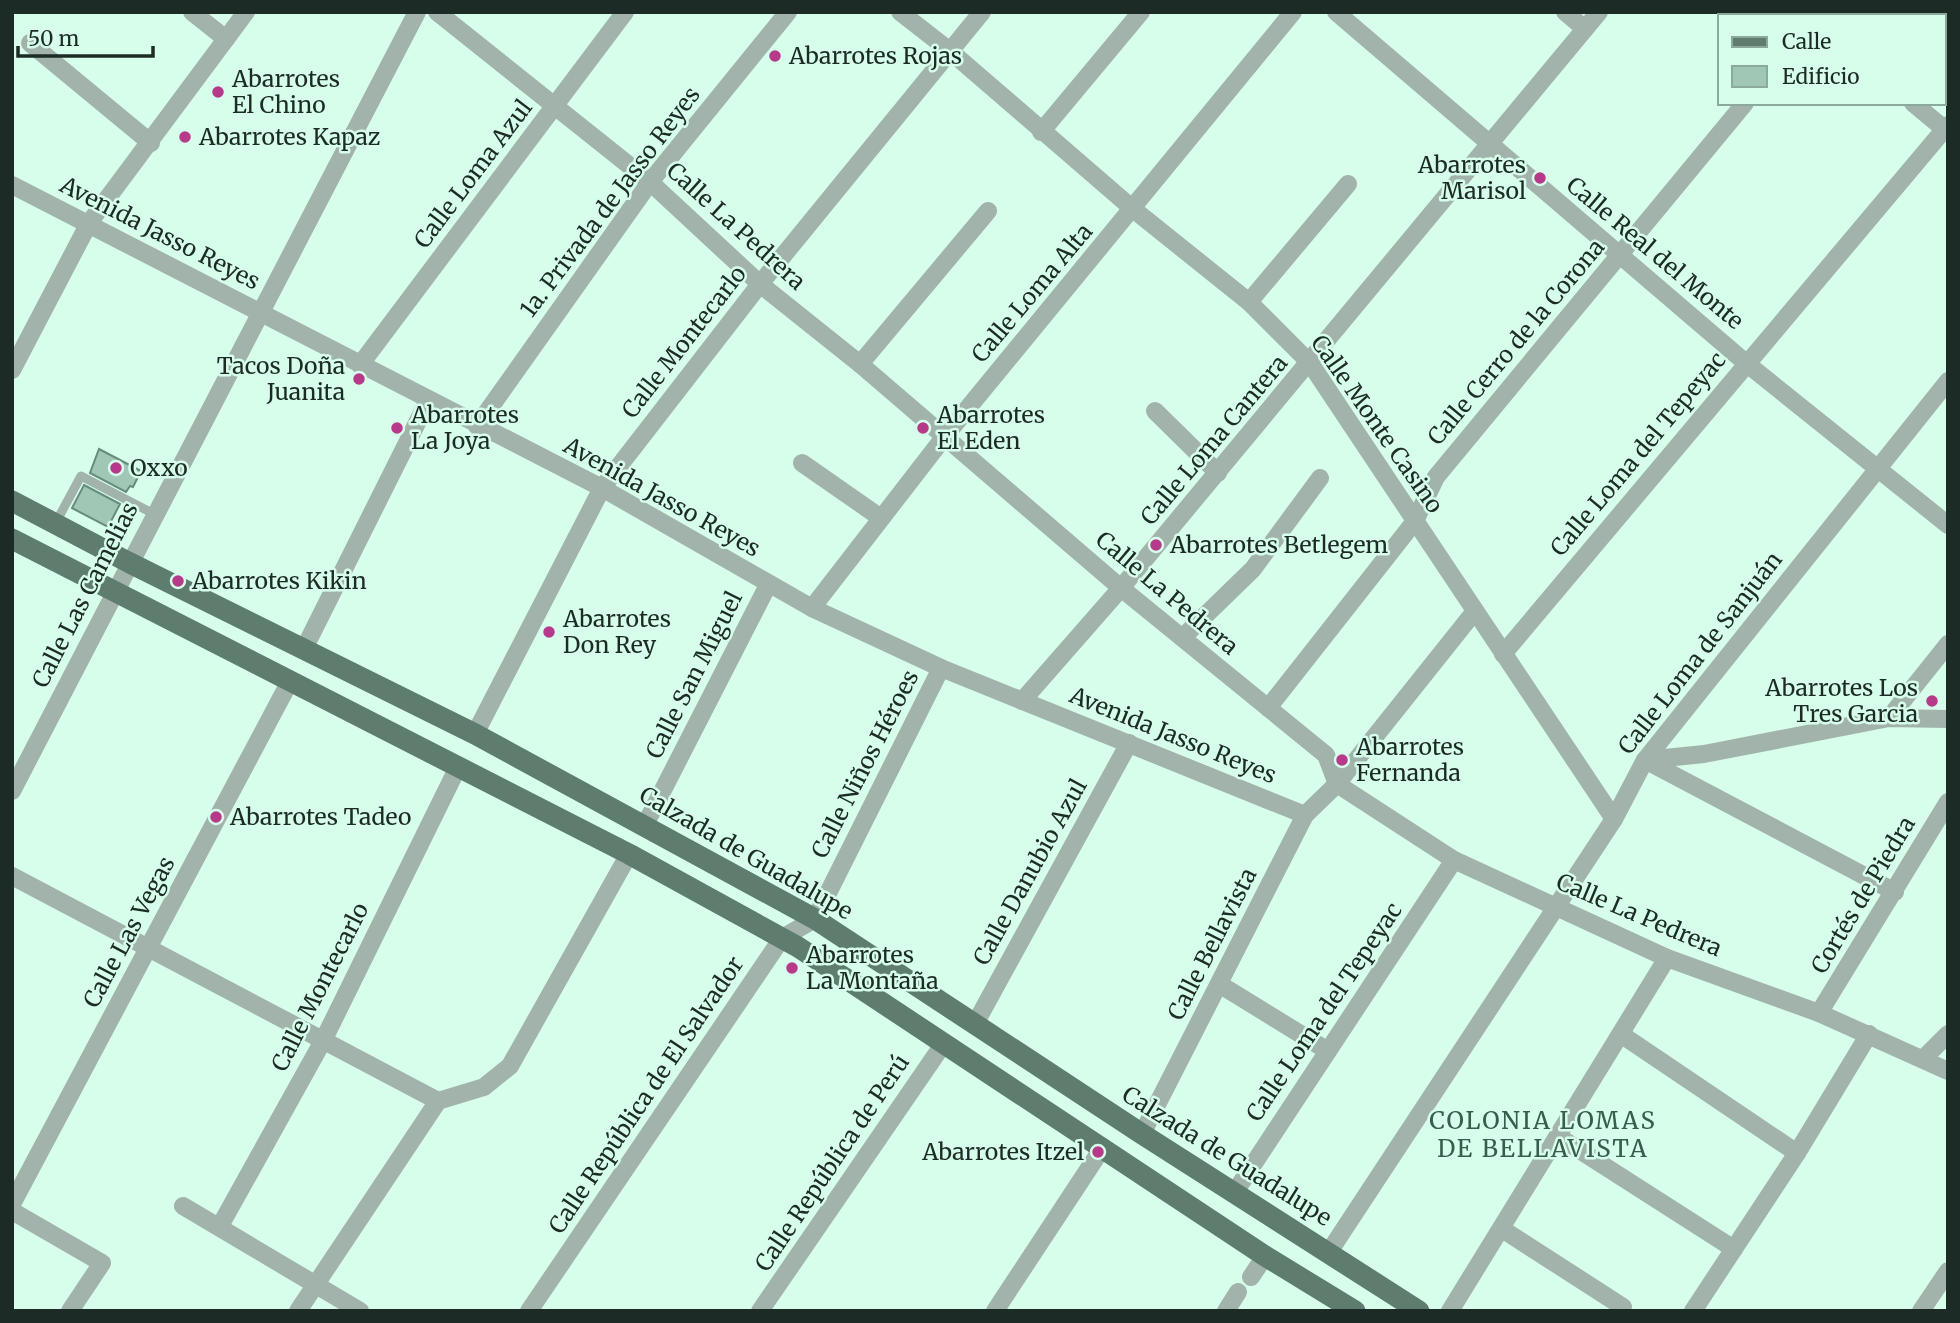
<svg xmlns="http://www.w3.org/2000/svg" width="1960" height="1323" viewBox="0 0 1960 1323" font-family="Merriweather,serif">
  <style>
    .building { fill: #a0c7b5; stroke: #678c7c; stroke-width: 2 }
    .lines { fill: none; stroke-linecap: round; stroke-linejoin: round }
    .lane { stroke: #a2b3ab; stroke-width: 9 }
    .street { stroke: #a2b3ab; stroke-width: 18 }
    .primary { stroke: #5f7d6f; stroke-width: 21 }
    .poi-dot { fill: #b73989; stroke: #d6feeb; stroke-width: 2.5 }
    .labels { text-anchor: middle; stroke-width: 5; stroke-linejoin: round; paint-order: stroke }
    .poi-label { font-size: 23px; fill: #1c2b25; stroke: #d6feeb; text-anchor: start }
    .street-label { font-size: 23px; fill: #1c2b25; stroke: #d6feeb }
    .neighbourhood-label { font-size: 24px; letter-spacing: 2px; fill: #385c4d; stroke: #d6feeb }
  </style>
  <rect width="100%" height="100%" fill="#d6feeb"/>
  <g class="building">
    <path d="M99,449L141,471L133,487L130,486L126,492L90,473Z"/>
    <path d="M84,485L120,504L108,527L72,508Z"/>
  </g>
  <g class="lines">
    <path class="lane" d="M55,524L81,476L154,514"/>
    <g class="street">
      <path d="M192,12L226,39"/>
      <path d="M437,12L650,182L760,284L860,364L1121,588L1326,755L1337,784L1454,860L1667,958L1819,1013L1948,1071"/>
      <path d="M900,12L950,51L1133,209L1249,302L1310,363L1614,819"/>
      <path d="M1336,12L1746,363L1948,525"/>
      <path d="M1565,12L1585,29"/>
      <path d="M1802,12L1807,16"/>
      <path d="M30,43L151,143"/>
      <path d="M1913,103L1948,132"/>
      <path d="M1041,132L1141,12"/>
      <path d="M12,185L602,488L812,608L941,668L1305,815"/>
      <path d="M1249,302L1348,184"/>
      <path d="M860,364L988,211"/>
      <path d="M360,365L625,12"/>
      <path d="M12,370L89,223L246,12"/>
      <path d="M1155,411L1218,473"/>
      <path d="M477,426L650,182L788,12"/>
      <path d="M802,463L881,518"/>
      <path d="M812,608L945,436L1293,12"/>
      <path d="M1183,637L1253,569L1320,478"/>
      <path d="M304,649L428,401"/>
      <path d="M1503,654L1948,125"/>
      <path d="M1022,701L1121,588L1599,12"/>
      <path d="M1268,708L1415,521L1436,477L1745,103"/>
      <path d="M1889,718L1948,644"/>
      <path d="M475,734L602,488L760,284L982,12"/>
      <path d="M1645,760L1704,754L1889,718L1948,719"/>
      <path d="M1645,760L1895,892"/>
      <path d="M12,791C145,530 283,272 417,12"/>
      <path d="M645,825L768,585"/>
      <path d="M12,876L438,1101"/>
      <path d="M1219,984L1328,1051"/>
      <path d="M1819,1013L1948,802"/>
      <path d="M975,1024L1129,743"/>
      <path d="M1622,1035L1797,1153"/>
      <path d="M1923,1059L1948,1034"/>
      <path d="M1142,1134L1305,815L1337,784L1475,611"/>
      <path d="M1559,1137L1734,1249"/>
      <path d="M1235,1192L1454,860"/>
      <path d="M12,1204L289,683"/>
      <path d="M183,1206L360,1311"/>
      <path d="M12,1211L102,1263L70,1311"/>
      <path d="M220,1226L324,1039L458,767"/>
      <path d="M1502,1229L1623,1307"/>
      <path d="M1329,1252L1614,819L1645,760L1948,381"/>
      <path d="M1251,1277L1265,1256"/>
      <path d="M298,1311L438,1101L484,1087L510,1066L629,854"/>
      <path d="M529,1311L782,938L815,919L941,668"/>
      <path d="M760,1311L944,1043"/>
      <path d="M995,1311L1103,1147"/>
      <path d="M1226,1311L1238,1292"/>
      <path d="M1450,1311L1667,958"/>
      <path d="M1693,1311L1797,1153L1869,1034"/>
      <path d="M1921,1311L1948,1271"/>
    </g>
    <g class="primary">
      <path d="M12,501L128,562L475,734L815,919L1142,1134L1419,1311"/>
      <path d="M12,539L629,854L798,947L1265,1256L1355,1311"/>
    </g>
  </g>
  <g class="poi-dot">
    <circle cx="775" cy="56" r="7"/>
    <circle cx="218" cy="92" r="7"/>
    <circle cx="185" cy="137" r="7"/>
    <circle cx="1540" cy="178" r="7"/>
    <circle cx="359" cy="379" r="7"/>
    <circle cx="397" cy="428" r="7"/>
    <circle cx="923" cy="428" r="7"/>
    <circle cx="116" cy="468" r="7"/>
    <circle cx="1156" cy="545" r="7"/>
    <circle cx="178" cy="581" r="7"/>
    <circle cx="549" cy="632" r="7"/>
    <circle cx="1932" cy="701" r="7"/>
    <circle cx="1342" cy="760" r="7"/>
    <circle cx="216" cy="817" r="7"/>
    <circle cx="792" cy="968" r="7"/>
    <circle cx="1098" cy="1152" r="7"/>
  </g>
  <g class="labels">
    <g class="poi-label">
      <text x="789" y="64">Abarrotes Rojas</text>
      <text x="232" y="87">Abarrotes<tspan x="232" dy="26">El Chino</tspan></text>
      <text x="199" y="145">Abarrotes Kapaz</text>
      <text x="1526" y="173" text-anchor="end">Abarrotes<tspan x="1526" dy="26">Marisol</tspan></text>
      <text x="345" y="374" text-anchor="end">Tacos Doña<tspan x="345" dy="26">Juanita</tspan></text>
      <text x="411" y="423">Abarrotes<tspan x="411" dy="26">La Joya</tspan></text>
      <text x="937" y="423">Abarrotes<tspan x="937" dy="26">El Eden</tspan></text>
      <text x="130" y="476">Oxxo</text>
      <text x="1170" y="553">Abarrotes Betlegem</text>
      <text x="192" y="589">Abarrotes Kikin</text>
      <text x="563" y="627">Abarrotes<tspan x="563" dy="26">Don Rey</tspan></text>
      <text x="1918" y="696" text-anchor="end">Abarrotes Los<tspan x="1918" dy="26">Tres Garcia</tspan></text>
      <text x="1356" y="755">Abarrotes<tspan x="1356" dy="26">Fernanda</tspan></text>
      <text x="230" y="825">Abarrotes Tadeo</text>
      <text x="806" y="963">Abarrotes<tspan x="806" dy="26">La Montaña</tspan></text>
      <text x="1084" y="1160" text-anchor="end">Abarrotes Itzel</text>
    </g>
    <g class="street-label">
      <text transform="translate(473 174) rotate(-53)" y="8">Calle Loma Azul</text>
      <text transform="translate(610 202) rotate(-53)" y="8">1a. Privada de Jasso Reyes</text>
      <text transform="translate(736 226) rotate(42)" y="8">Calle La Pedrera</text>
      <text transform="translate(160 233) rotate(27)" y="8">Avenida Jasso Reyes</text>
      <text transform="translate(1655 253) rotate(40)" y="8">Calle Real del Monte</text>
      <text transform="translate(1032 293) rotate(-50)" y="8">Calle Loma Alta</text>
      <text transform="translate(684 342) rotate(-52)" y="8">Calle Montecarlo</text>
      <text transform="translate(1516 342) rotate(-50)" y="8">Calle Cerro de la Corona</text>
      <text transform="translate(1377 424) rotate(55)" y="8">Calle Monte Casino</text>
      <text transform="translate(1214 440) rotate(-50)" y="8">Calle Loma Cantera</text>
      <text transform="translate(1638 454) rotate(-50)" y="8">Calle Loma del Tepeyac</text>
      <text transform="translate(662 497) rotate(29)" y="8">Avenida Jasso Reyes</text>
      <text transform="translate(1167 593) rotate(40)" y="8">Calle La Pedrera</text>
      <text transform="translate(85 595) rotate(-63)" y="8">Calle Las Camelias</text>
      <text transform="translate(1700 653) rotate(-52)" y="8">Calle Loma de Sanjuán</text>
      <text transform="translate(694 675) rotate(-63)" y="8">Calle San Miguel</text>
      <text transform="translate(1173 735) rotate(22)" y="8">Avenida Jasso Reyes</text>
      <text transform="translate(865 764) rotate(-63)" y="8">Calle Niños Héroes</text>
      <text transform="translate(746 853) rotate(30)" y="8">Calzada de Guadalupe</text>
      <text transform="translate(1030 872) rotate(-61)" y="8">Calle Danubio Azul</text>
      <text transform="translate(1863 895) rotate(-59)" y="8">Cortés de Piedra</text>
      <text transform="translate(1639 915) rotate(23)" y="8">Calle La Pedrera</text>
      <text transform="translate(129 932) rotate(-62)" y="8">Calle Las Vegas</text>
      <text transform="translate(1212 944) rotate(-63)" y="8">Calle Bellavista</text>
      <text transform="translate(320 987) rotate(-63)" y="8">Calle Montecarlo</text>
      <text transform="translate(1324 1012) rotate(-56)" y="8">Calle Loma del Tepeyac</text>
      <text transform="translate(646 1095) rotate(-56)" y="8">Calle República de El Salvador</text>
      <text transform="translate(1227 1156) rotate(32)" y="8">Calzada de Guadalupe</text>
      <text transform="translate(832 1163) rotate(-56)" y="8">Calle República de Perú</text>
    </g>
    <g class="neighbourhood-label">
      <text x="1543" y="1129">COLONIA LOMAS<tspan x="1543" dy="28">DE BELLAVISTA</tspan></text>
    </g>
  </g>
  <rect width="1960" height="1323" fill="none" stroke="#1c2b25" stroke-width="28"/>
  <rect x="1718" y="14" width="228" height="91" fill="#d6feeb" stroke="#8caa9c" stroke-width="2"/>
  <rect x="1732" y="37" width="35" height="10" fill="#5f7d6f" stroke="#8caa9c" stroke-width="2"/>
  <text x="1782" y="49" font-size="21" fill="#1c2b25">Calle</text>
  <rect x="1732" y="66" width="35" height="21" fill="#a0c7b5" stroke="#8caa9c" stroke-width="2"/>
  <text x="1782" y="84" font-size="21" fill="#1c2b25">Edificio</text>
  <path d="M18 46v10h135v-10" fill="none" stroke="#1c2b25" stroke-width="3.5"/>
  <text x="28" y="46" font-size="21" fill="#1c2b25" stroke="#d6feeb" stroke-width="5" paint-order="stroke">50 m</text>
</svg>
